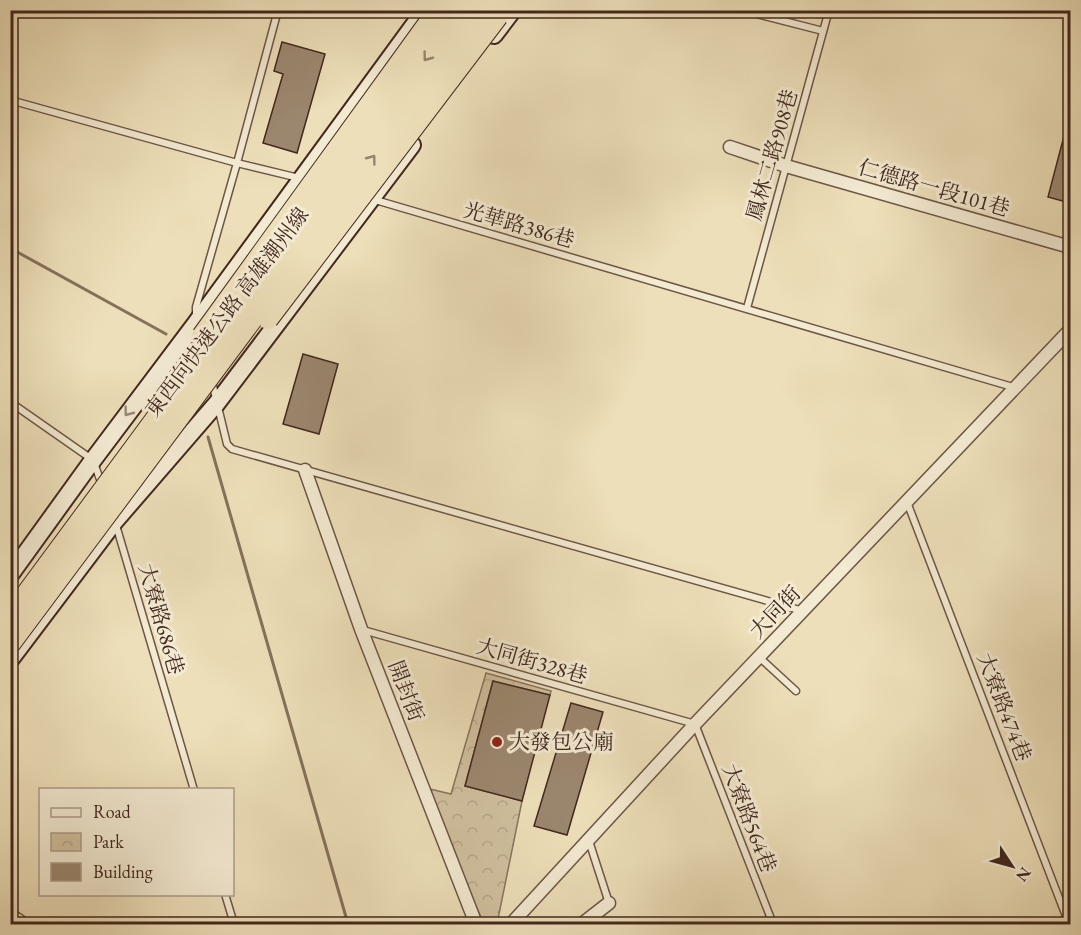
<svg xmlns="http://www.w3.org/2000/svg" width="1081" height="935" viewBox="0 0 1081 935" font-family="'EB Garamond','Noto Serif TC',serif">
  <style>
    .park { fill: url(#park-crowns); stroke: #89745f; stroke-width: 1.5 }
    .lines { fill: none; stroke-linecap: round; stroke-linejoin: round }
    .stream { stroke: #86715c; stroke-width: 3 }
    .building { fill: #9b876f; stroke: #42281f; stroke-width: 1.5 }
    .service-casing { stroke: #6d5646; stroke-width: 9 }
    .minor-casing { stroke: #6d5646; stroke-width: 15 }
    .secondary-casing { stroke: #42281f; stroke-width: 20 }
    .service { stroke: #f3ead2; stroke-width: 6 }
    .minor { stroke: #f3ead2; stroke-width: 12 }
    .secondary { stroke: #f3ead2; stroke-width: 16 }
    .trunk-bridge-casing { stroke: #42281f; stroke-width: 22; stroke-linecap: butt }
    .trunk-bridge { stroke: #eddfb9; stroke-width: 20 }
    .oneway { stroke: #98846c }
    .oneway2 { stroke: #9a8978 }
    .poi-dot { fill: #8f2418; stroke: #f3ead2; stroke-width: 2 }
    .labels { text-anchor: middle; stroke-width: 6; stroke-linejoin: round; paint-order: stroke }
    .street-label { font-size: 21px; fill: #42281f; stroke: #f3ead2 }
    .poi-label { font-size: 21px; fill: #42281f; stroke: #f3ead2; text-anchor: start }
  </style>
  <defs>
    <pattern id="park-crowns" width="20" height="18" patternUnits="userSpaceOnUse" patternTransform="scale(1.5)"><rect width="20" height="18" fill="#d0c09f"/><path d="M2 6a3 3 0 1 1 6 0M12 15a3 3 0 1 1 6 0" fill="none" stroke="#b4a588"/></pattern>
  </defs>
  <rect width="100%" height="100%" fill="#eddfb9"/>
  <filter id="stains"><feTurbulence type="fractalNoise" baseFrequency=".00333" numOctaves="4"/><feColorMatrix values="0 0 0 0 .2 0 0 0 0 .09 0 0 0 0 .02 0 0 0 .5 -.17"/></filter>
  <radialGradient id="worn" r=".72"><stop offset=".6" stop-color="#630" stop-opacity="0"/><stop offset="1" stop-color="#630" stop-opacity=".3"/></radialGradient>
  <path class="park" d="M486,673L551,691L550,695L493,681L465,786L522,801L497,924H484L422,787L451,794Z"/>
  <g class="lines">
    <g class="stream">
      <path d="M10,248L166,334"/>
      <path d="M208,437L348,924"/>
    </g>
  </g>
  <g class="building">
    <path d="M282,42L325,54L297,153L263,143L283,74L274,71Z"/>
    <path d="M1070,113V203L1048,197Z"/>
    <path d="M303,354L338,364L319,434L283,424Z"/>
    <path d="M493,681L550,695L522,801L465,786Z"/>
    <path d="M571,703L603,712L567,835L534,826Z"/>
  </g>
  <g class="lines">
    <defs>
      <g id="service">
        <path d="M741,10L823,31"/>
        <path d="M10,100L237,163L299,178"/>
        <path d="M372,199L1016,388"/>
        <path d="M747,308L829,10"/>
        <path d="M196,317V307L237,163L278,10"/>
        <path d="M212,382L227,444L232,449L803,611"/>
        <path d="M10,402L93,460L102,485"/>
        <path d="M907,502L1069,924"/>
        <path d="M116,525L194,790"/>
        <path d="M363,630L695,724L773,924"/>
        <path d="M759,657L796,691"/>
        <path d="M589,841L609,903"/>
        <path d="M225,894L234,924"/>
        <path d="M10,911L29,924"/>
      </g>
      <g id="minor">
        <path d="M730,147L786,166L1070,247"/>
        <path d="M305,470L361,629L476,924"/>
        <path d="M511,924L695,724L1070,330"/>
        <path d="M582,924L609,903"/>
      </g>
      <g id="secondary">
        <path d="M494,35L513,10"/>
        <path d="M10,575L93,460L196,323L425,10"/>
        <path d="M10,660L115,521L217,403L412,145"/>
      </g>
    </defs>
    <use href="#service" class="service-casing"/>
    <use href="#minor" class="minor-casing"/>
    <use href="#secondary" class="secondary-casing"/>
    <use href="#service" class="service"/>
    <use href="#minor" class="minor"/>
    <use href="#secondary" class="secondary"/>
    <defs>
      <g id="trunk-bridge">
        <path d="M268,319L498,16"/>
        <path d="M202,336L438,10"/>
        <path d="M10,616L157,417L462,10"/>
        <path d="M10,644L483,10"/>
      </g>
    </defs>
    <use href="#trunk-bridge" class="trunk-bridge-casing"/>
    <use href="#trunk-bridge" class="trunk-bridge"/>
  </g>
  <defs><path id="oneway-chevron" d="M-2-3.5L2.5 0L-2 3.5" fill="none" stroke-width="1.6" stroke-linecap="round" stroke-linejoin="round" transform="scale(1.5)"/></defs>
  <g class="oneway">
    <use href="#oneway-chevron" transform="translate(427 57) rotate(127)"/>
    <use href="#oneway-chevron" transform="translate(372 159) rotate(-53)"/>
  </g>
  <use class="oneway2" href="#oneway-chevron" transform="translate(128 412) rotate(127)"/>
  <circle class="poi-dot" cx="497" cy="742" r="6"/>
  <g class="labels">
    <g class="street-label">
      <text transform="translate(772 155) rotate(-74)" y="7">鳳林二路908巷</text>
      <text transform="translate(934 188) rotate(16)" y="7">仁德路一段101巷</text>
      <text transform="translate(519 225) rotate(16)" y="7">光華路386巷</text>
      <text transform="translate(227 312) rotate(-53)" y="7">東西向快速公路 高雄潮州線</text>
      <text transform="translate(775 612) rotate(-46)" y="7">大同街</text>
      <text transform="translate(161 619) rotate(74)" y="7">大寮路686巷</text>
      <text transform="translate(532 661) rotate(16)" y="7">大同街328巷</text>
      <text transform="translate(406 691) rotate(69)" y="7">開封街</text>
      <text transform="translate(1004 707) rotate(69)" y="7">大寮路474巷</text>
      <text transform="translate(749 818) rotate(69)" y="7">大寮路564巷</text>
    </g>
    <g class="poi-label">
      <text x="509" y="749">大發包公廟</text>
    </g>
  </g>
  <rect width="1081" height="935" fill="none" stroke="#eddfb9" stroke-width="36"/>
  <rect x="12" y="12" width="1057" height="911" fill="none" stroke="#42281f" stroke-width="3"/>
  <rect x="18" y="18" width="1045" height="899" fill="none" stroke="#42281f" stroke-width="1.5"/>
  <rect x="39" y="788" width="195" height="108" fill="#f3ead2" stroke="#ac9c8a" stroke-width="1.5"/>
  <rect x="51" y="808" width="30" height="9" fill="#f3ead2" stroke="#ac9c8a" stroke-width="1.5"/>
  <text x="93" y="818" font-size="18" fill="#42281f">Road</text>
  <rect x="51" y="833" width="30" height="18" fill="url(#park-crowns)" stroke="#ac9c8a" stroke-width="1.5"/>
  <text x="93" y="848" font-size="18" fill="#42281f">Park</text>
  <rect x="51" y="863" width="30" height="18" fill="#9b876f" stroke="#ac9c8a" stroke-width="1.5"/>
  <text x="93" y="878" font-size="18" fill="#42281f">Building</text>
  <g transform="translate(1012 866) rotate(126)" stroke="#f3ead2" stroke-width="4.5" paint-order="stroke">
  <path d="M0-4.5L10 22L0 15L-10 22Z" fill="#42281f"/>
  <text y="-9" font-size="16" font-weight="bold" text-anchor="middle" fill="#42281f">N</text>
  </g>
  <rect width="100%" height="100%" filter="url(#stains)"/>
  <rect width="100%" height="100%" fill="url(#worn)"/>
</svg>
